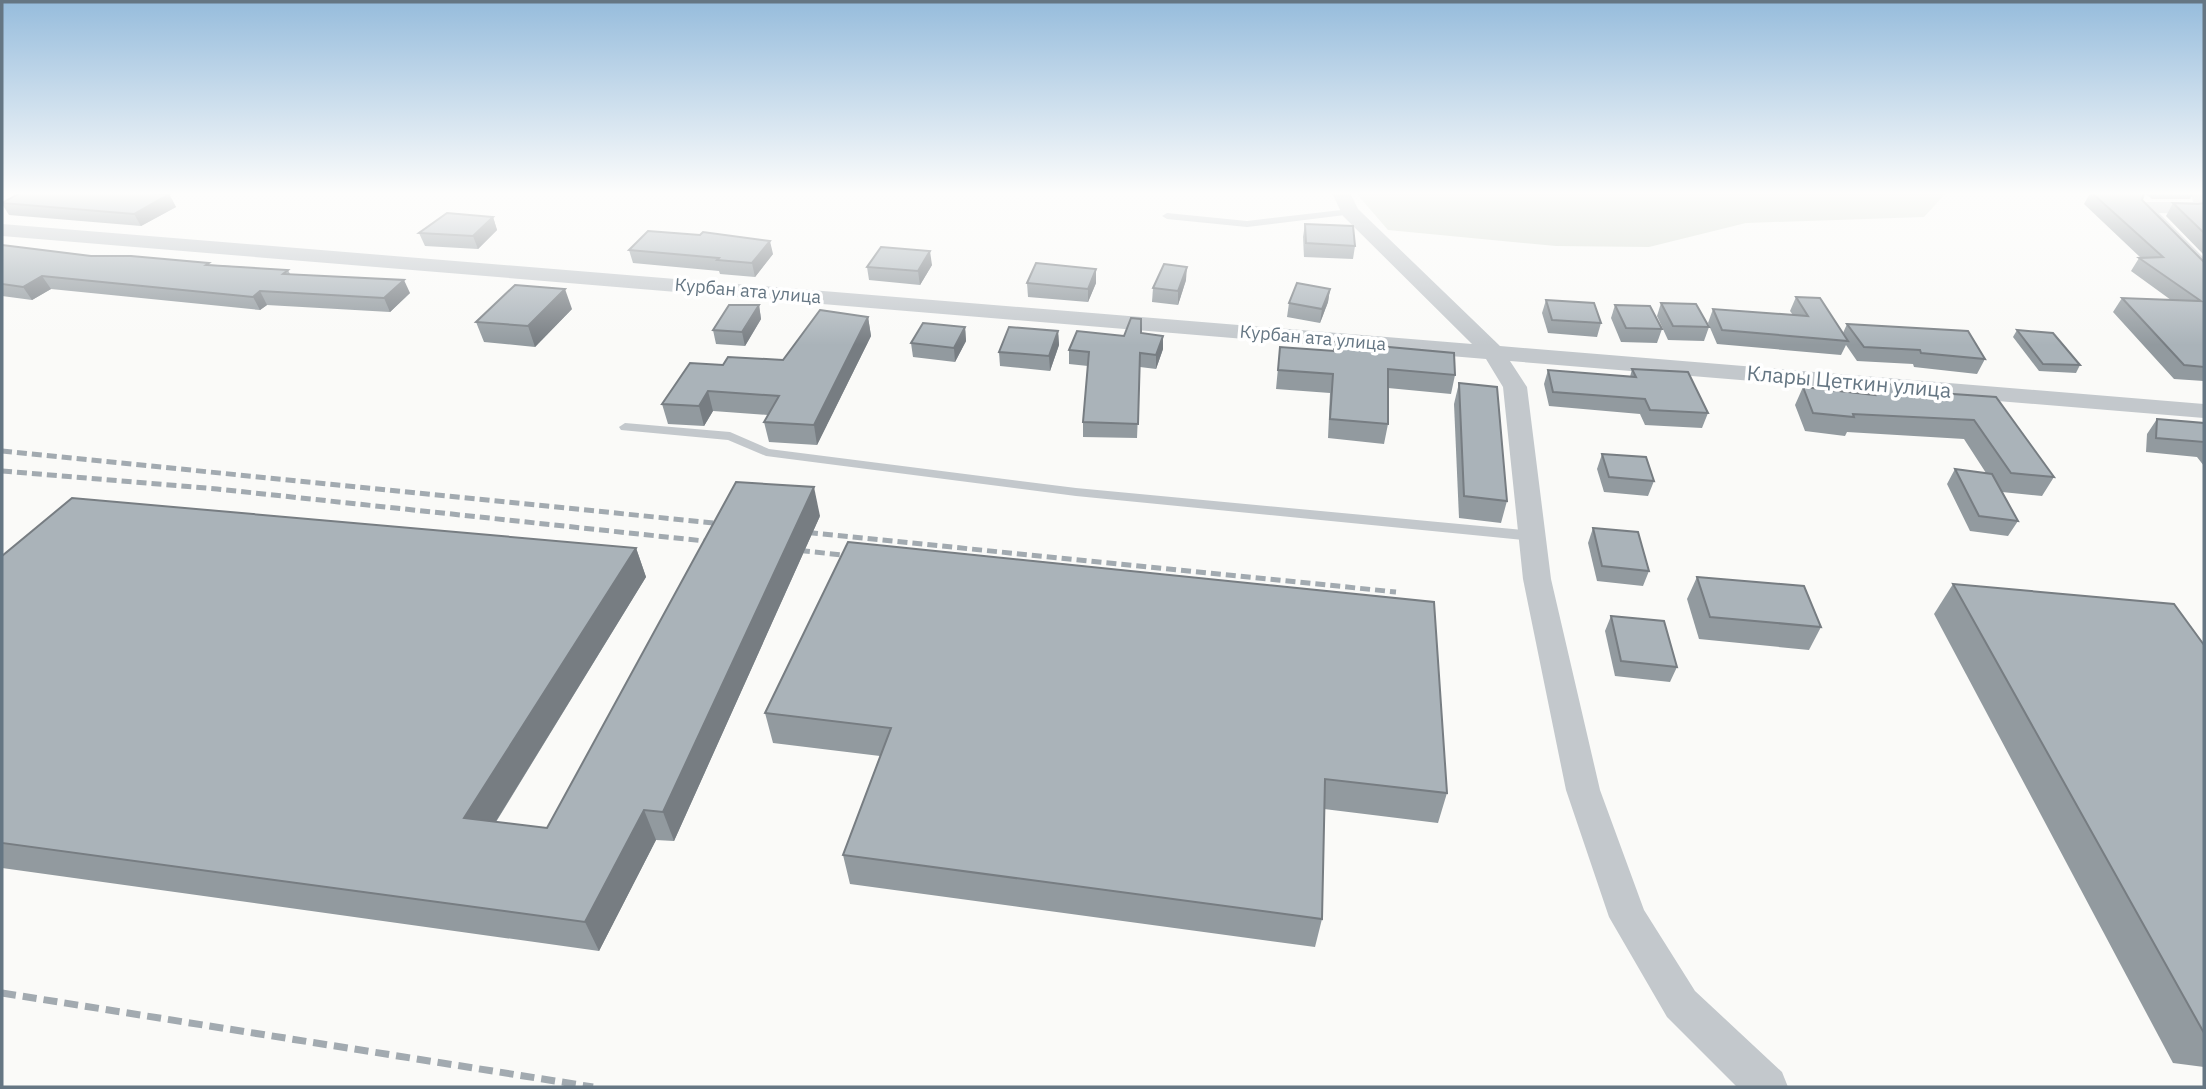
<svg xmlns="http://www.w3.org/2000/svg" width="2206" height="1089" viewBox="0 0 2206 1089" font-family="'IBM Plex Sans',sans-serif">
  <style>
    .green { fill: #dadfd7 }
    .lines { fill: none; stroke-linecap: round; stroke-linejoin: round }
    .lane { fill: #c3c8cc; fill-rule: evenodd }
    .street { fill: #c3c8cc; fill-rule: evenodd }
    .rail-far1 { stroke: #a2aab0; stroke-width: 5; stroke-dasharray: 10 5; stroke-linecap: butt }
    .rail { stroke: #a2aab0; stroke-width: 7; stroke-dasharray: 14 7; stroke-linecap: butt }
    .wall { fill: #929a9f }
    .shaded-wall { fill: #777d82 }
    .building { fill: #aab3b9; stroke: #777d82; stroke-width: 2 }
    .labels { text-anchor: middle; stroke-width: 7; stroke-linejoin: round; paint-order: stroke }
    .far-street-label { font-size: 18px; fill: #657683; stroke: #fff }
    .street-label { font-size: 21px; fill: #657683; stroke: #fff }
  </style>
  <rect width="100%" height="100%" fill="#fafaf8"/>
  <path class="green" d="M1356,193H1946L1924,217L1746,223L1649,247L1556,246L1388,230Z"/>
  <g class="lines">
    <g class="lane">
      <path d="M1350,209L1355,212L1353,214L1247,227L1167,219L1162,216L1167,213L1247,221Z"/>
      <path d="M625,423L730,432L769,449L1076,488L1533,531L1540,536L1533,541L1076,496L766,456L728,440L621,430L619,427Z"/>
    </g>
    <g class="street">
      <path d="M1332,193H1350L1358,209L1500,346L2204,404V418L1510,361L1527,387L1551,579L1600,790L1644,910L1695,991L1782,1072L1788,1087H1737L1667,1017L1609,917L1566,790L1523,579L1503,387L1486,359L2,236V224L1472,344L1343,216Z"/>
      <path d="M2191,193H2204V211L2190,214L2159,213L2204,258V275L2197,273L2136,211L2140,204L2147,202H2193Z"/>
    </g>
    <g class="rail-far1">
      <path d="M2,451L734,525"/>
      <path d="M2,471L217,489L723,543"/>
      <path d="M793,531L1396,592"/>
      <path d="M785,549L862,557"/>
    </g>
    <path class="rail" d="M2,993L593,1087"/>
  </g>
  <g class="wall">
    <path d="M2090,193H2144L2142,200L2204,262V381L2174,379L2113,312L2122,298L2171,300L2131,271L2139,258H2141L2084,204Z"/>
    <path d="M2145,193H2194L2190,199H2152Z"/>
    <path d="M169,194L176,207L141,226L9,215L2,204V203Z"/>
    <path d="M2173,203L2198,204L2204,203V255L2166,216Z"/>
    <path d="M493,217L497,230L478,249L425,246L419,233Z"/>
    <path d="M1305,224L1355,246L1353,259L1304,257L1303,237Z"/>
    <path d="M2,245L91,256L288,270L290,274L410,293L390,312L267,305L260,310L51,289L32,300L2,296Z"/>
    <path d="M629,250L773,254L755,277L720,274L719,271L633,263Z"/>
    <path d="M932,265L920,285L869,280L867,267Z"/>
    <path d="M1096,269V283L1088,302L1028,297L1027,283Z"/>
    <path d="M1186,280L1178,305L1152,302L1153,288Z"/>
    <path d="M1330,289L1328,302L1320,323L1287,317L1289,303Z"/>
    <path d="M1796,297L1843,333L1847,324L1985,359L1977,374L1914,367L1913,364L1857,361L1846,345L1841,355L1717,344L1708,323L1713,309L1793,315L1790,311Z"/>
    <path d="M1546,300L1601,323L1597,337L1548,333L1542,313Z"/>
    <path d="M1661,303L1709,327L1704,341L1668,340L1657,316Z"/>
    <path d="M759,305L761,319L745,346L716,344L713,330Z"/>
    <path d="M1615,305L1662,329L1657,343L1621,342L1611,318Z"/>
    <path d="M572,309L535,347L484,342L476,322Z"/>
    <path d="M868,317L871,336L817,445L769,442L764,422L768,415L713,411L704,426L668,424L662,404L723,365L783,360Z"/>
    <path d="M965,327L966,341L955,362L913,357L911,343Z"/>
    <path d="M2017,330L2080,365L2076,373L2039,371L2013,337Z"/>
    <path d="M1058,331L1059,345L1050,371L1000,366L999,352Z"/>
    <path d="M1124,336L1163,349L1156,369L1140,367L1137,438L1083,437V422L1088,366L1069,364V350Z"/>
    <path d="M1334,342L1455,375L1451,394L1388,388V424L1384,444L1328,438L1330,393L1276,389L1280,347L1333,351Z"/>
    <path d="M1632,369L1708,413L1702,428L1645,425L1640,414L1549,406L1544,384L1548,370L1630,377Z"/>
    <path d="M1459,383L1507,501L1501,523L1459,518L1454,404Z"/>
    <path d="M1868,383L1910,391L1996,397L2054,477L2042,496L2002,492L2018,521L2008,536L1970,531L1947,484L1955,469L1986,473L1964,439L1847,432L1845,436L1805,431L1795,405L1803,387L1863,393Z"/>
    <path d="M2157,419L2204,423V466L2197,457L2146,452L2147,434Z"/>
    <path d="M1602,454L1654,481L1648,496L1604,492L1597,469Z"/>
    <path d="M820,516L674,841L656,840L599,951L2,868V556L636,548L646,577L496,822L547,828Z"/>
    <path d="M1593,528L1649,571L1643,586L1597,581L1588,543Z"/>
    <path d="M1697,577L1821,627L1809,650L1699,639L1687,599Z"/>
    <path d="M1953,584L2204,645V1067L2173,1063L1934,614Z"/>
    <path d="M1611,616L1677,667L1670,682L1615,676L1605,631Z"/>
    <path d="M765,713L1447,793L1438,823L1324,809L1322,919L1315,947L850,884L843,855L880,756L773,743Z"/>
  </g>
  <g class="shaded-wall">
    <path d="M169,194L176,207L141,226L134,214Z"/>
    <path d="M493,217L497,230L478,249L473,236Z"/>
    <path d="M770,241L773,254L755,277L752,263Z"/>
    <path d="M930,251L932,265L920,285L918,271Z"/>
    <path d="M1187,267L1186,280L1178,305V291Z"/>
    <path d="M1096,269V283L1088,302V289Z"/>
    <path d="M42,276L51,289L32,300L23,287Z"/>
    <path d="M404,280L410,293L390,312L384,298Z"/>
    <path d="M565,289L572,309L535,347L528,326Z"/>
    <path d="M1330,289L1328,302L1320,323L1322,309Z"/>
    <path d="M260,291L267,305L260,310L253,297Z"/>
    <path d="M759,305L761,319L745,346L742,332Z"/>
    <path d="M868,317L871,336L817,445L814,425Z"/>
    <path d="M965,327L966,341L955,362L954,348Z"/>
    <path d="M1058,331L1059,345L1050,371L1049,356Z"/>
    <path d="M1163,336V349L1156,369V355Z"/>
    <path d="M708,391L713,411L704,426L699,406Z"/>
    <path d="M814,487L820,516L674,841L663,812Z"/>
    <path d="M636,548L646,577L480,847L464,818Z"/>
    <path d="M644,810L656,840L599,951L585,922Z"/>
  </g>
  <g class="building">
    <path d="M20,193H139L169,194L134,214L2,203Z"/>
    <path d="M2092,193H2144L2142,200L2204,262V367L2184,365L2122,298L2201,301L2139,258L2163,257Z"/>
    <path d="M2173,203L2198,204L2204,203V233Z"/>
    <path d="M447,213L493,217L473,236L419,233Z"/>
    <path d="M1305,224L1353,226L1355,246L1306,243Z"/>
    <path d="M648,231L700,235L703,232L770,241L752,263L717,260L719,258L629,250Z"/>
    <path d="M2,245L91,256H131L209,263L206,265L288,270L283,274L404,280L384,298L260,291L253,297L42,276L23,287L2,284Z"/>
    <path d="M881,247L930,251L918,271L867,267Z"/>
    <path d="M1036,263L1096,269L1088,289L1027,283Z"/>
    <path d="M1164,264L1187,267L1178,291L1153,288Z"/>
    <path d="M1297,283L1330,289L1322,309L1289,303Z"/>
    <path d="M515,285L565,289L528,326L476,322Z"/>
    <path d="M1796,297L1820,298L1848,341L1722,330L1713,309L1808,316Z"/>
    <path d="M1546,300L1594,303L1601,323L1552,320Z"/>
    <path d="M1661,303L1696,304L1709,327L1673,326Z"/>
    <path d="M729,305H759L742,332L713,330Z"/>
    <path d="M1615,305L1650,306L1662,329L1626,328Z"/>
    <path d="M820,310L868,317L814,425L764,422L779,396L708,391L699,406L662,404L690,363L723,365L728,357L783,360Z"/>
    <path d="M1131,318L1141,319V333L1163,336L1156,355L1140,353L1138,424L1083,422L1089,352L1069,350L1077,331L1124,336Z"/>
    <path d="M923,323L965,327L954,348L911,343Z"/>
    <path d="M1847,324L1968,331L1985,359L1921,353L1920,350L1864,347Z"/>
    <path d="M1009,327L1058,331L1049,356L999,352Z"/>
    <path d="M2017,330L2053,333L2080,365L2043,364Z"/>
    <path d="M1334,342L1454,353L1455,375L1388,369V424L1330,419L1333,374L1278,370L1280,347L1334,351Z"/>
    <path d="M1632,369L1688,372L1708,413L1650,410L1645,399L1553,392L1548,370L1636,377Z"/>
    <path d="M1459,383L1497,387L1507,501L1464,496Z"/>
    <path d="M1868,383L1905,385L1910,391L1996,397L2054,477L2011,473L1974,420L1853,414L1854,417L1813,413L1803,387L1875,395Z"/>
    <path d="M2157,419L2204,423V442L2156,438Z"/>
    <path d="M1602,454L1646,457L1654,481L1609,477Z"/>
    <path d="M1955,469L1992,474L2018,521L1979,516Z"/>
    <path d="M736,482L814,487L663,812L644,810L585,922L2,843V556L72,498L636,548L464,818L547,828Z"/>
    <path d="M1593,528L1638,532L1649,571L1602,566Z"/>
    <path d="M848,542L1434,602L1447,793L1325,779L1322,919L843,855L891,728L765,713Z"/>
    <path d="M1697,577L1804,586L1821,627L1710,617Z"/>
    <path d="M1953,584L2174,604L2204,645V1033Z"/>
    <path d="M1611,616L1664,621L1677,667L1621,661Z"/>
  </g>
  <linearGradient id="sky" x2="0" y2="1"><stop stop-color="#96bcdc"/><stop offset="0.56" stop-color="#fdfdfc"/><stop offset="1" stop-color="#fdfdfc" stop-opacity="0"/></linearGradient>
  <rect width="2206" height="345" fill="url(#sky)"/>
  <g class="labels">
    <g class="far-street-label">
      <text transform="translate(748 291) rotate(5)" y="6">Курбан ата улица</text>
      <text transform="translate(1313 338) rotate(5)" y="6">Курбан ата улица</text>
    </g>
    <g class="street-label">
      <text transform="translate(1849 382) rotate(5)" y="7">Клары Цеткин улица</text>
    </g>
  </g>
  <rect width="2206" height="1089" fill="none" stroke="#657683" stroke-width="7"/>
</svg>
